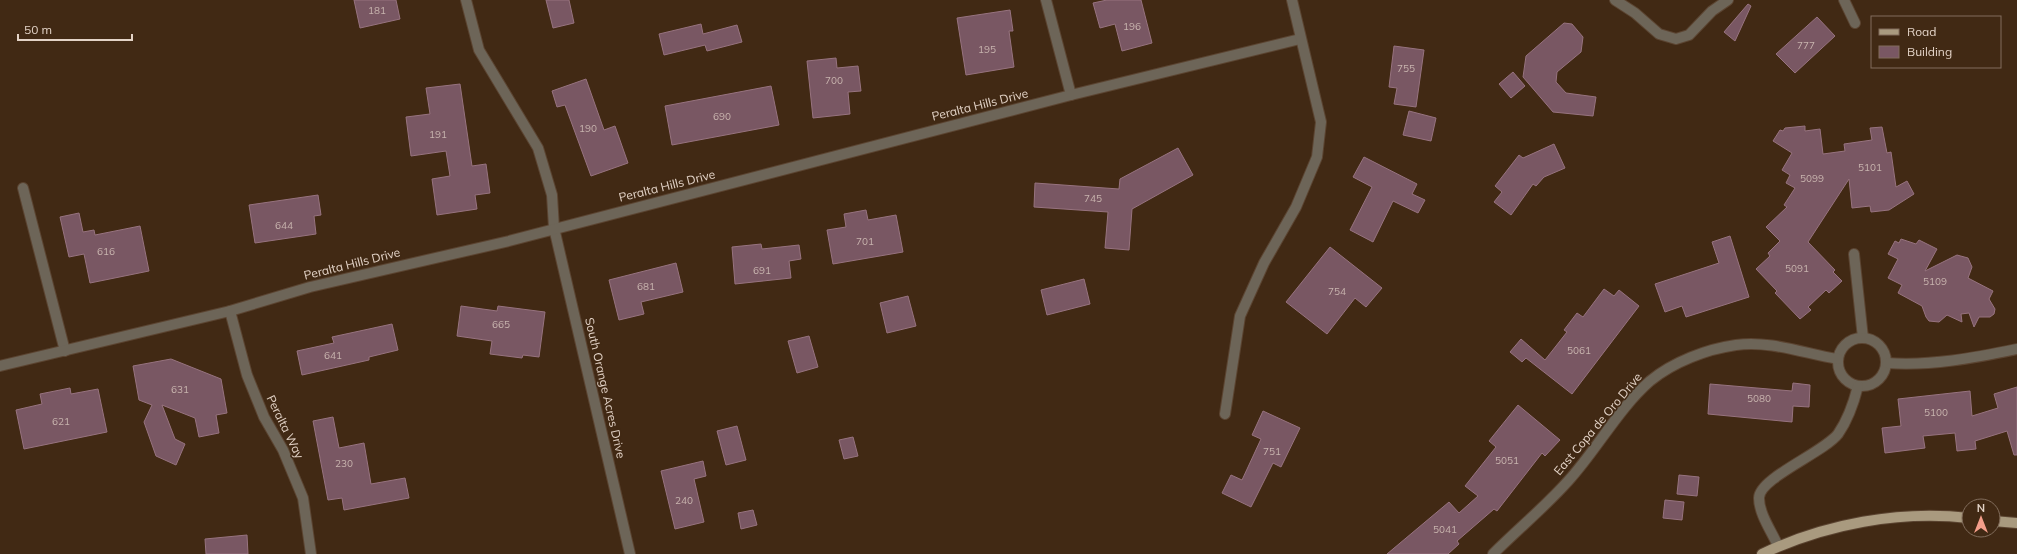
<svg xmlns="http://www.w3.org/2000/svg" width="2017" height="554" viewBox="0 0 2017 554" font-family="Mulish,sans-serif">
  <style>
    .building { fill: #795763; stroke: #97737f }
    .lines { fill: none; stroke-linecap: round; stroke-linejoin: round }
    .minor-casing { stroke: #5b4431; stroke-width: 12 }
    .major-casing { stroke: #5b4431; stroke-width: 12 }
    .minor { stroke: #6d6558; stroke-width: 10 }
    .major { stroke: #a99a7f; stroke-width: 10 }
    .labels { text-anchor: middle; stroke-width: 3; stroke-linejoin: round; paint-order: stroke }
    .number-label { font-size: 10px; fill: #c8b4ae }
    .street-label { font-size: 12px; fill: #e3d3c7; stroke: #412914 }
  </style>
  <rect width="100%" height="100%" fill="#412914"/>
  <g class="building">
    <path d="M354,0H396L400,19L360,28Z"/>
    <path d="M546,0H569L574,23L553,28Z"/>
    <path d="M1107,0H1141L1152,43L1122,51L1115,24L1100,28L1093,3Z"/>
    <path d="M1748,4L1751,6L1735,41L1724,32Z"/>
    <path d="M1010,10L1013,31H1009L1014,67L966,75L957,18Z"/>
    <path d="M1817,17L1835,36L1795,73L1776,54Z"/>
    <path d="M1564,23L1572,24L1583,37L1581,52L1557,72L1556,82L1566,93L1596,97L1593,116L1553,112L1523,77L1526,56Z"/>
    <path d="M701,24L703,34L737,25L742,42L707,51L705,45L664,55L659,34Z"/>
    <path d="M1394,46L1424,50L1416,107L1394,104L1397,88L1389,87Z"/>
    <path d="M836,58L837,68L858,66L861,91L848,92L850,114L813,118L807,61Z"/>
    <path d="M1513,72L1525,86L1511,98L1499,84Z"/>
    <path d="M586,79L604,130L615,126L628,163L591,176L565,105L557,107L552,91Z"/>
    <path d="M460,84L472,166L486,164L490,193L475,195L477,209L437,215L432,179L450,176L446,151L411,156L406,117L430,114L426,88Z"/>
    <path d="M771,86L779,125L672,145L665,106Z"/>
    <path d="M1409,111L1436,118L1431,141L1403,135Z"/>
    <path d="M1805,126V131L1820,129L1823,154L1845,151L1844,144L1872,140L1870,128L1882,127L1887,153L1891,152L1896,187L1907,181L1914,194L1889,210L1871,212L1870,206L1852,208L1849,179L1808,242L1835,270L1833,272L1842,281L1829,293L1826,290L1808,307L1811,310L1800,319L1775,293L1777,291L1756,269L1770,256L1768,253L1780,241L1766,227L1787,207L1784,205L1795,188L1786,183L1790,175L1782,170L1792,153L1773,141L1780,130L1783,131L1785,128Z"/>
    <path d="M1554,144L1565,168L1544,177L1536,186L1533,184L1511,215L1494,202L1502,192L1495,186L1519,155L1523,158Z"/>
    <path d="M1178,148L1193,175L1132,209L1129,250L1105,248L1108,212L1034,207L1035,183L1119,189L1120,179Z"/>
    <path d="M1364,157L1417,184L1412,194L1425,200L1418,213L1393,201L1373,242L1350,230L1372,187L1353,177Z"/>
    <path d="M318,195L321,215L314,216L316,234L255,243L249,205Z"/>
    <path d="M866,210L868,220L896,215L903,252L833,264L827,230L846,227L844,214Z"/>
    <path d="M79,213L83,232L94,230L95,235L140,226L149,271L90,283L84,254L69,257L60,217Z"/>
    <path d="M1730,236L1749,297L1686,317L1682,306L1665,312L1655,284L1719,263L1712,242Z"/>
    <path d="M1901,239L1916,244L1919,240L1937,249L1925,271L1957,255L1968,258L1972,267L1968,278L1993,291L1989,299L1995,309L1994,314L1990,317H1979L1974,327L1969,313L1961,314L1962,322L1947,315L1939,322L1929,321L1926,317L1922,306L1898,293L1902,285L1888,278L1898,259L1888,254L1895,241L1899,243Z"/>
    <path d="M761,244L762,249L799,245L801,259L789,261L791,278L735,284L732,247Z"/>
    <path d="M1330,247L1382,288L1366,307L1355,298L1327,334L1286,302Z"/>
    <path d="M676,263L683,292L641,302L644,314L619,320L609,280Z"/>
    <path d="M1084,279L1090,304L1047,315L1041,290Z"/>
    <path d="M1604,289L1614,296L1619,290L1639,306L1572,394L1526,358L1522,362L1510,352L1521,339L1545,360L1567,332L1564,330L1577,313L1583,317Z"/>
    <path d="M908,296L916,326L887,333L880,303Z"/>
    <path d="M461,306L497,311L498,306L545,312L539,357L523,355L522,358L490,354L492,341L457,336Z"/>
    <path d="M392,324L398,350L369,357V360L302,375L297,351L334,343L332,337Z"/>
    <path d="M809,336L818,367L797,373L788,341Z"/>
    <path d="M171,359L221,379L227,413L216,415L219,433L199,437L195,418L162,405L175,439L185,444L176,465L156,456L144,422L152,405L139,400L133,366Z"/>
    <path d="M1793,383L1810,385L1809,407L1793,406L1792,422L1708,414L1710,384L1792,391Z"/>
    <path d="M2017,387V455H2014L2007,431L1975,441L1976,449L1957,451L1955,433L1923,436L1925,448L1885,453L1882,428L1901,426L1898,399L1970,391L1972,416L1998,408L1994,394Z"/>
    <path d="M70,388L71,394L98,389L107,432L24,449L16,410L42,404L40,394Z"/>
    <path d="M1518,405L1560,440L1545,456L1542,453L1497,511L1494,509L1457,541L1459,544L1448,554H1387L1449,502L1459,513L1478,496L1465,486L1496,447L1489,441Z"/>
    <path d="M1263,411L1300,428L1281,467L1273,463L1251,507L1222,493L1231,475L1242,480L1261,439L1252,435Z"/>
    <path d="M333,417L339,448L364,443L371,484L405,478L409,498L344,510L342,498L328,500L313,421Z"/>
    <path d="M737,426L746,460L726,465L717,431Z"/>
    <path d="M853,437L858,456L844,459L839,440Z"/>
    <path d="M703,461L706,476L694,479L704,522L675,529L661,471Z"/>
    <path d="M1679,475L1699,477L1697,496L1677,494Z"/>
    <path d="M1665,500L1684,502L1682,520L1663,518Z"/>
    <path d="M753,510L757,525L741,529L738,513Z"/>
    <path d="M247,535L248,554H206L205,539Z"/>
  </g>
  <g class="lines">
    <defs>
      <g id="minor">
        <path d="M466,0L479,50L538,148L552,195L554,228L630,554"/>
        <path d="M1046,0L1071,95"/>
        <path d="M1615,0L1635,13L1659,34L1676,39L1689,35L1712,11L1728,0"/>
        <path d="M1844,0L1855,23"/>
        <path d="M23,188L65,351"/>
        <path d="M1854,254L1863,338"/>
        <path d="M230,311L247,375L264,417L283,450L303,498L311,554"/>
        <circle cx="1862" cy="362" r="24"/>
        <path d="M1887,363C1931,366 1974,358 2017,349"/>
        <path d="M0,366L230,311L310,287L509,241L1071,95L1300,39"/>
        <path d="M1225,414L1240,316L1264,263L1296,207L1317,157L1321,122L1292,0"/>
        <path d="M1778,546C1772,532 1759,514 1759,498C1759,478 1823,453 1838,434C1847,421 1854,402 1858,386"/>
        <path d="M1493,554C1518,529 1546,506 1569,480C1597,449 1619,408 1650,381C1673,362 1707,349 1736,345C1770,340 1806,354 1838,359"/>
      </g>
      <g id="major">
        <path d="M1993,521L2017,523"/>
        <path d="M1762,554C1825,524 1900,510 1969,518"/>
      </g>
    </defs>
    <use href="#minor" class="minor-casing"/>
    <use href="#major" class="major-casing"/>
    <use href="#minor" class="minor"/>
    <use href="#major" class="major"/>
  </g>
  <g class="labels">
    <g class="number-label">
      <text x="377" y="14">181</text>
      <text x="1132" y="30">196</text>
      <text x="1806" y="49">777</text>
      <text x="987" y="53">195</text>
      <text x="1406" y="72">755</text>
      <text x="834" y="84">700</text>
      <text x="722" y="120">690</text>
      <text x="588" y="132">190</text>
      <text x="438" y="138">191</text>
      <text x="1870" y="171">5101</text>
      <text x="1812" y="182">5099</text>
      <text x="1093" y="202">745</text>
      <text x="284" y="229">644</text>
      <text x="865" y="245">701</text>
      <text x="106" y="255">616</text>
      <text x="1797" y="272">5091</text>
      <text x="762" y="274">691</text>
      <text x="1935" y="285">5109</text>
      <text x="646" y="290">681</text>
      <text x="1337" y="295">754</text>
      <text x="501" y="328">665</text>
      <text x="1579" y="354">5061</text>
      <text x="333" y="359">641</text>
      <text x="180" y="393">631</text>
      <text x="1759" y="402">5080</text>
      <text x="1936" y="416">5100</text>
      <text x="61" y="425">621</text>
      <text x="1272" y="455">751</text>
      <text x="1507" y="464">5051</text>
      <text x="344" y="467">230</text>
      <text x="684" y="504">240</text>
      <text x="1445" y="533">5041</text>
    </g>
    <g class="street-label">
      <text transform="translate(980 105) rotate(-14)" y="4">Peralta Hills Drive</text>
      <text transform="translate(667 186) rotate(-14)" y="4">Peralta Hills Drive</text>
      <text transform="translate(352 264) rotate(-14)" y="4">Peralta Hills Drive</text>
      <text transform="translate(605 388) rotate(77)" y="4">South Orange Acres Drive</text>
      <text transform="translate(1598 424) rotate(-50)" y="4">East Copa de Oro Drive</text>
      <text transform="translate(285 427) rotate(64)" y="4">Peralta Way</text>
    </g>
  </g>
  <rect x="1871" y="16" width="130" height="52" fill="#412914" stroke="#826d5c"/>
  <rect x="1879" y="29" width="20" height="6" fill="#a99a7f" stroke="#826d5c"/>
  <text x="1907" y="36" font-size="12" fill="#e3d3c7">Road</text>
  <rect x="1879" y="46" width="20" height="12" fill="#795763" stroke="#826d5c"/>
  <text x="1907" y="56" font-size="12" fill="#e3d3c7">Building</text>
  <g transform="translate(1981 518)"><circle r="19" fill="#412914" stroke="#826d5c"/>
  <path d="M0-3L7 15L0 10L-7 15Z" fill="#f49e8a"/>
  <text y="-6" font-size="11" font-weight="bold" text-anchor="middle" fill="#e3d3c7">N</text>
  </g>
  <path d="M18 34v6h114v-6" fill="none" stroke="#e3d3c7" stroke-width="2"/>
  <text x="24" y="34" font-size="12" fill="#e3d3c7" stroke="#412914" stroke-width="3" paint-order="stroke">50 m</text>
</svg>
